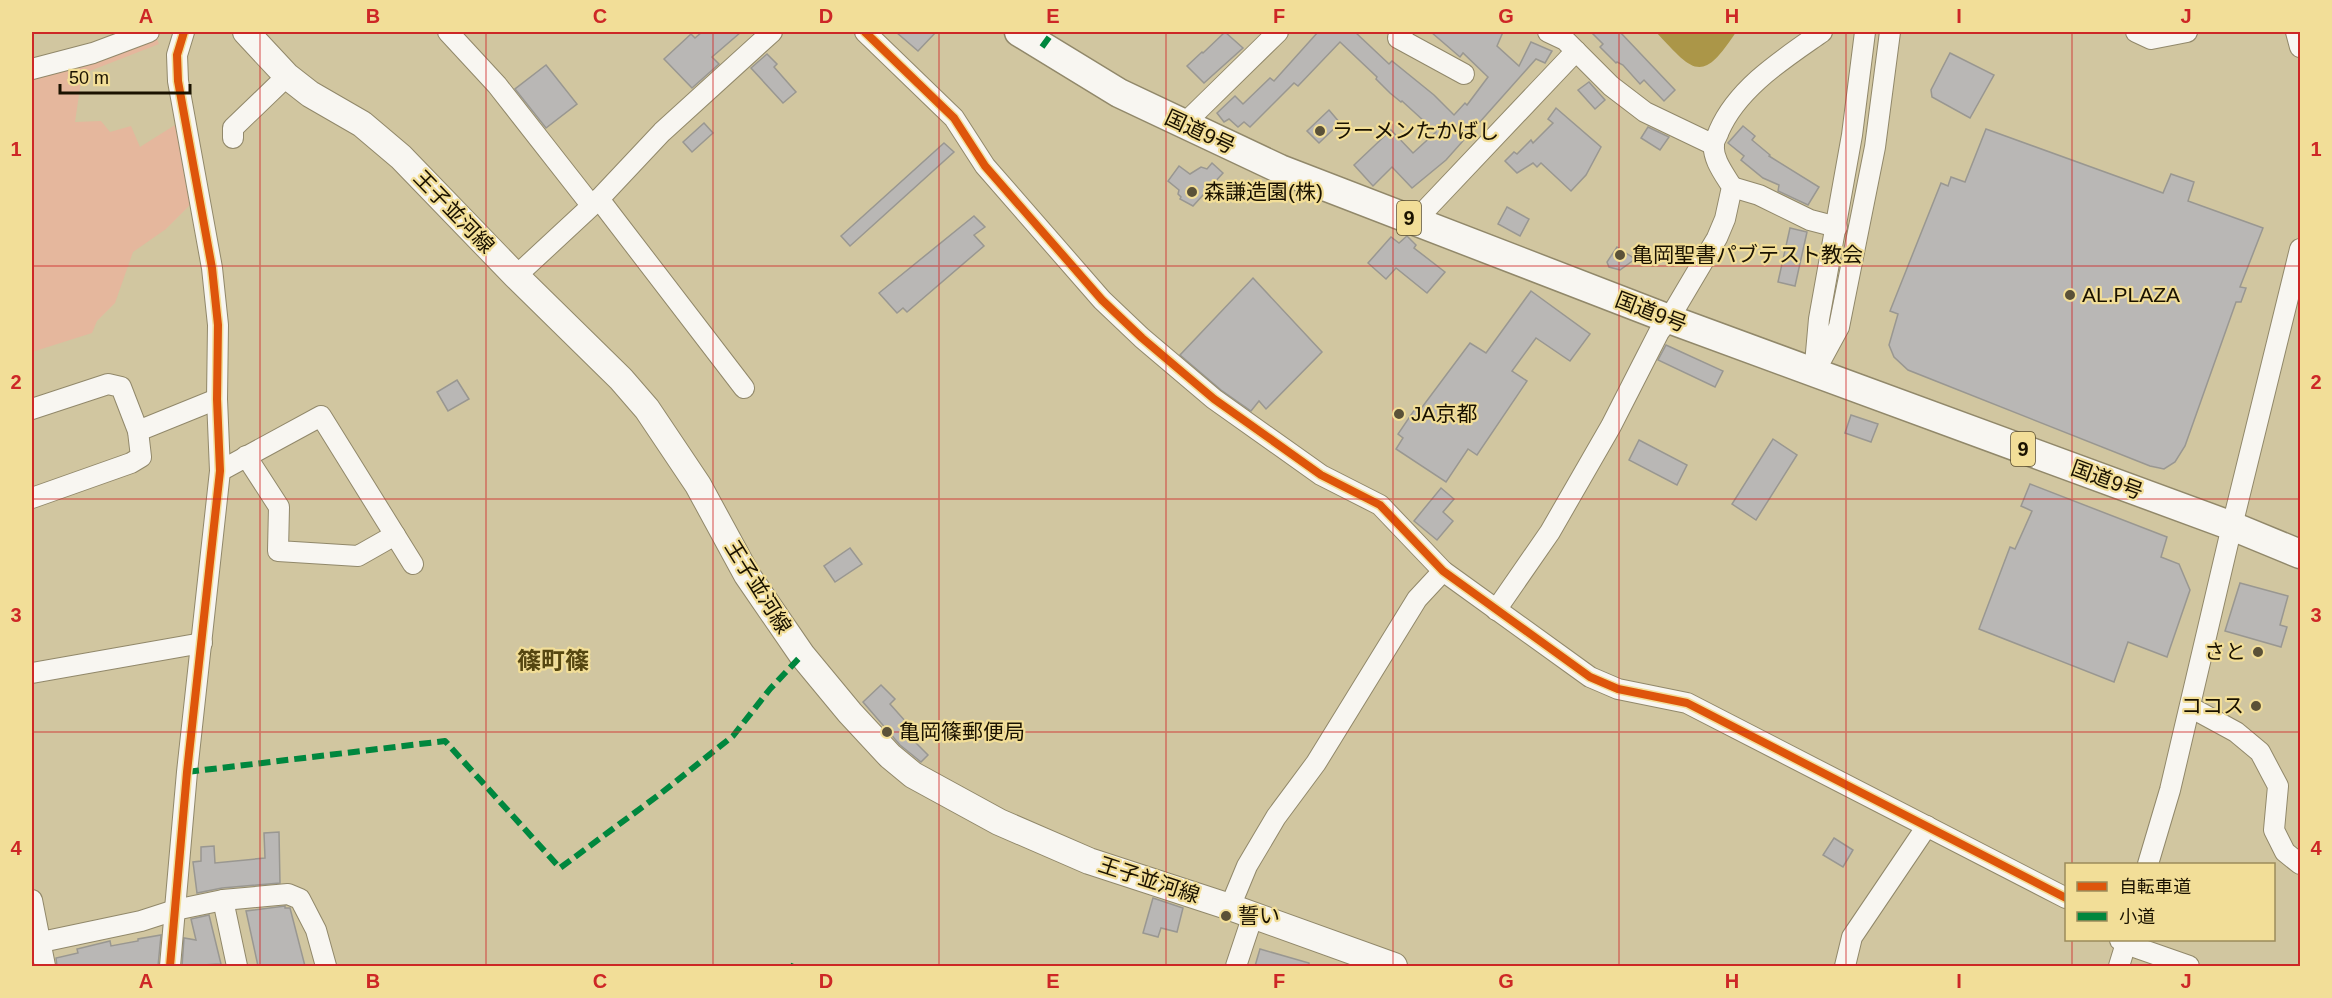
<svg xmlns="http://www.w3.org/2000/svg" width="2332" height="998" viewBox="0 0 2332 998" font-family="Arial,'Noto Sans JP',sans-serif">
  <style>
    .green { fill: #e5b79d }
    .water { fill: #ab9648 }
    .building { fill: #b9b7b5; stroke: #999791; stroke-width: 1.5 }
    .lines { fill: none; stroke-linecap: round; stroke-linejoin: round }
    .minor-casing { stroke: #91886a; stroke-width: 22 }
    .major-casing { stroke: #91886a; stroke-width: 28 }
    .highway-casing { stroke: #91886a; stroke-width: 31 }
    .minor { stroke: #f8f6f1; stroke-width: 20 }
    .major { stroke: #f8f6f1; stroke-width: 26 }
    .highway { stroke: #f8f6f1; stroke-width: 28 }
    .quiet { stroke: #00873e; stroke-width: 6; stroke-dasharray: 12 6; stroke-linecap: butt }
    .cycleway-casing { stroke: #f2de98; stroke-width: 11 }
    .cycleway { stroke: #de550b; stroke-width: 8 }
    .grid { fill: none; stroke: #cd2726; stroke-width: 1.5; stroke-opacity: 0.55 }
    .poi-dot { fill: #5a5138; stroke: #f2de98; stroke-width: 2 }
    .labels { text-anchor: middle; stroke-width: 4.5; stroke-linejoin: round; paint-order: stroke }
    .shield { fill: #f2de98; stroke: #5b4f2e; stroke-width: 1.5 }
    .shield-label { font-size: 20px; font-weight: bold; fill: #1a1200 }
    .poi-label { font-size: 21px; fill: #1a1200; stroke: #f2de98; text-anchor: start }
    .street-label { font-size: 21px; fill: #1a1200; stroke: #f2de98 }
    .quarter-label { font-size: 24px; font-weight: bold; fill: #554611; stroke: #f2de98 }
    .neatline { fill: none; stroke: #cd2726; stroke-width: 2 }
    .grid-label { font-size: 20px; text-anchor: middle; font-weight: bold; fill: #cd2726 }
  </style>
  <rect width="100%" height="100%" fill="#d1c6a0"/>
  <path class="green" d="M155,34L159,44L82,74L75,122L101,121L110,132L131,126L140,147L175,125L192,203L166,229L133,252L115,303L97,321L92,333L32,352V76Z"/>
  <path class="water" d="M1656,32H1736C1702,84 1694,73 1656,32Z"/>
  <g class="building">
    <path d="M702,32H741L712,57L719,64L692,88L664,59L691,34L695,38Z"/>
    <path d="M896,32H936L918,51Z"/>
    <path d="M1225,32L1243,48L1204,83L1187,66L1202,52L1203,53Z"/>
    <path d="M1318,32H1355L1389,64L1392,61L1434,95L1454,115L1465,103L1467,105L1488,77L1463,53L1460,57L1431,32H1503L1497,46L1519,66L1531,42L1552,51L1545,63L1536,59L1446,160L1412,188L1392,167L1373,186L1354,165L1391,130L1413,153L1436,132L1402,101L1401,102L1390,93L1376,79L1377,77L1340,42L1298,86L1294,83L1250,127L1244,122L1238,127L1229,119L1224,122L1217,113L1235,96L1243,104L1270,78L1274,81Z"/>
    <path d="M1591,32H1620L1675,90L1664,101L1644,80L1640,84L1623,65L1617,62L1616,63L1600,47L1603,44Z"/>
    <path d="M1950,53L1994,75L1970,118L1932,97L1931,90Z"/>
    <path d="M767,54L777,64L774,67L796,92L783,103L751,68Z"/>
    <path d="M546,65L577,104L546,128L515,89Z"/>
    <path d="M1589,82L1605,100L1595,109L1578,90Z"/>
    <path d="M1556,108L1601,147L1586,175L1571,191L1541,163L1537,167L1533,163L1517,173L1505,161L1514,152L1517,154L1531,140L1533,143L1553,123L1548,119Z"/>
    <path d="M1329,110L1340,123L1319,143L1307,131Z"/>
    <path d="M704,123L713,133L692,152L683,142Z"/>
    <path d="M1743,126L1755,136L1752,140L1770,155L1769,156L1819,187L1808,205L1778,191L1779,185L1763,178L1741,160L1744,156L1728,143Z"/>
    <path d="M1648,127L1669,137L1660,150L1641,138Z"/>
    <path d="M1986,129L2163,193L2171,174L2194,182L2188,201L2263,228L2240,287L2246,288L2241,302H2236L2185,446L2175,462L2164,469L2150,466L1908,370L1894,357L1889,345L1898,314L1890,311L1941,183L1948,186L1951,177L1965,182Z"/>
    <path d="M944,143L954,152L850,246L841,236Z"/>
    <path d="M1212,163L1223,173L1193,206L1180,199L1181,197L1178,194L1179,190L1168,181L1179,166L1190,174L1201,167L1207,169Z"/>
    <path d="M1507,207L1529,219L1520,236L1498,224Z"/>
    <path d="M974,216L985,227L974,235L984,246L907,312L903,308L897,313L879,293Z"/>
    <path d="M1790,228L1807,232L1795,286L1778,282Z"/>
    <path d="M1407,236L1416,245L1414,248L1445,272L1427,293L1396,268L1386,279L1368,263L1391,237L1399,243Z"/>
    <path d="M1617,247L1635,259L1620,270L1609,267L1607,262Z"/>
    <path d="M1253,278L1322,352L1266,409L1259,401L1251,411L1221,390L1180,355Z"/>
    <path d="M1531,291L1590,334L1570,361L1536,338L1512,371L1527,381L1477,455L1468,449L1446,482L1396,449L1403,438L1398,434L1417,406L1420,410L1470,343L1486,353Z"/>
    <path d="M1666,345L1723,371L1715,387L1658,360Z"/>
    <path d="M457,380L469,399L448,411L437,392Z"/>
    <path d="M1851,415L1878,424L1871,442L1845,433Z"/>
    <path d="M1773,439L1797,455L1756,520L1732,504Z"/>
    <path d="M1639,440L1687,465L1677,485L1629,460Z"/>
    <path d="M2030,484L2167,537L2161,557L2179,564L2190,590L2167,657L2128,642L2114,682L1979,629L2010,547L2015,549L2032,511L2021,506Z"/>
    <path d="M1441,488L1454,499L1443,512L1453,521L1437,540L1414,521Z"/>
    <path d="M850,548L862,564L835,582L824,566Z"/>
    <path d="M2240,583L2288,596L2280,625L2287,627L2281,647L2225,631Z"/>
    <path d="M881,685L895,699L890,704L906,722L901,728L928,755L921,762L900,745L863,702Z"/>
    <path d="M279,832L280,883L222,888L197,893L193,862L201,861V847L214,846L215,863L265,858L264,833Z"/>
    <path d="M1834,838L1853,850L1843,867L1823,855Z"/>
    <path d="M1153,898L1183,908L1177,932L1161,928L1158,937L1143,933Z"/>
    <path d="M285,906V908H290L305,966H258L246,911Z"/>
    <path d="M209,915L221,964L182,966L184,938L196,940L191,919Z"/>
    <path d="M161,935L158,966H57L56,958L78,953L77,949L110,941L111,946L138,941V939Z"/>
    <path d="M1260,949L1309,963V966H1255Z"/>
  </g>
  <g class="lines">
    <defs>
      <g id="minor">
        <path d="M448,32L497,85L591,205"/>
        <path d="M865,32L954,118L985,166L1102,300L1142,338L1214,399L1321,475L1380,505L1443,571L1590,677L1618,689L1687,703L2066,898"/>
        <path d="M1403,32L1398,38L1464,74"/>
        <path d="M1548,32L1565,40L1611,86L1645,112L1714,145"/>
        <path d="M2136,32L2151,39L2187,32"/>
        <path d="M2296,32L2300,47"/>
        <path d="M32,69L93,53L149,32"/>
        <path d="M1184,124L1278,32"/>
        <path d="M233,138V128L287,76"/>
        <path d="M1732,187L1759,195L1810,220L1837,227"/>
        <path d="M599,199L744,388"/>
        <path d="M1415,221L1576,51"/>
        <path d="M516,276L599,199L662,132L772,32"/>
        <path d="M1815,364L1819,319L1852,135L1865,32"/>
        <path d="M1814,373L1839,327L1875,147L1890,32"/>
        <path d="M32,409L108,384L121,387L138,431L141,457L131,463L32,498"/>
        <path d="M138,431L217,399"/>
        <path d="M246,456L279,507L278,551L358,556L395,535"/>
        <path d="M220,471L321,416L413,564"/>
        <path d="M1496,610L1550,532L1611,426L1659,332L1669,319L1717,238L1725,219L1732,187C1725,175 1712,159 1714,144C1714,140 1718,135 1719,131C1738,87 1785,58 1822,32"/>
        <path d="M32,673L202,643"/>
        <path d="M2190,707L2236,732L2260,752L2278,786L2274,830L2285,852L2300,864"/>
        <path d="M2148,864L2170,790L2232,526L2300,249"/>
        <path d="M32,900L45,966"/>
        <path d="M223,900L237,966"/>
        <path d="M1230,907L1247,866L1276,817L1316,763L1417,599L1443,571"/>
        <path d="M2120,940L2126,944L2189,966"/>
        <path d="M32,944L141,921L175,910L223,900L288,894L300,899L316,930L326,966"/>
        <path d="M170,966L187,772L220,471L217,399L218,325L212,268L178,81L177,55L184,32"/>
        <path d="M1236,966L1253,915"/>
        <path d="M1845,966L1852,937L1927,826"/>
        <path d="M2119,966L2127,940"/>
      </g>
      <path id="major" d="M246,32L287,76L310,94L362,124L401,157L516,276L621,379L647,409L698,485L747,575L802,655L850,713L890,756L913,775L999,822L1089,861L1230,907L1394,966"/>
      <path id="highway" d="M1019,32L1119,93L1280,169L1669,319L2232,526L2300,554"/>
    </defs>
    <use href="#minor" class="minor-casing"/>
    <use href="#major" class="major-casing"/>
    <use href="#highway" class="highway-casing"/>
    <use href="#minor" class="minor"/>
    <use href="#major" class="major"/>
    <use href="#highway" class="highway"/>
    <g class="quiet">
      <path d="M1042,47L1053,32"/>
      <path d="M187,772L445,741L560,868L660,794L733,736L770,689L802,655"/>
      <path d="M793,966L794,964"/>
    </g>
    <defs>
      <g id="cycleway">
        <path d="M865,32L954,118L985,166L1102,300L1142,338L1214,399L1321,475L1380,505L1443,571L1590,677L1618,689L1687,703L2066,898"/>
        <path d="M170,966L187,772L220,471L217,399L218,325L212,268L178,81L177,55L184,32"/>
      </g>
    </defs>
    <use href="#cycleway" class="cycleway-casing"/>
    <use href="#cycleway" class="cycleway"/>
  </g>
  <path class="grid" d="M260,32V966M486,32V966M713,32V966M939,32V966M1166,32V966M1393,32V966M1619,32V966M1846,32V966M2072,32V864M32,266H2300M32,499H2300M32,732H2300M2072,940V966"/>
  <g class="poi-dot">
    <circle cx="1320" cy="131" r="6"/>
    <circle cx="1192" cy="192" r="6"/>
    <circle cx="1620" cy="255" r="6"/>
    <circle cx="2070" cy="295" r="6"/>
    <circle cx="1399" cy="414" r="6"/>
    <circle cx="2258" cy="652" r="6"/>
    <circle cx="2256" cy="706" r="6"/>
    <circle cx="887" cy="732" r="6"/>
    <circle cx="1226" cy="916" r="6"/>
  </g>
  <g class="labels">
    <g class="shield">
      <rect x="1397" y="201" width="24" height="34" rx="4.5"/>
      <rect x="2011" y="432" width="24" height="34" rx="4.5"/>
    </g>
    <g class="shield-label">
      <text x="1409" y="225">9</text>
      <text x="2023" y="456">9</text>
    </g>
    <g class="poi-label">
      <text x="1332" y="138">ラーメンたかばし</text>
      <text x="1204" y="199">森謙造園(株)</text>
      <text x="1632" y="262">亀岡聖書パブテスト教会</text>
      <text x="2082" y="302">AL.PLAZA</text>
      <text x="1411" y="421">JA京都</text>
      <text x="2246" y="659" text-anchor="end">さと</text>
      <text x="2244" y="713" text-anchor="end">ココス</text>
      <text x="899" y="739">亀岡篠郵便局</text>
      <text x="1238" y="923">誓い</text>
    </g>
    <g class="street-label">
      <text transform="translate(1200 132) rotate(25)" y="7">国道9号</text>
      <text transform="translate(454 212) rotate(46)" y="7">王子並河線</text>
      <text transform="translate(1651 312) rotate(21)" y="7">国道9号</text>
      <text transform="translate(2107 480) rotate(20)" y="7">国道9号</text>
      <text transform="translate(758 587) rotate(58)" y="7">王子並河線</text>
      <text transform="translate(1149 880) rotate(18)" y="7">王子並河線</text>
    </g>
    <g class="quarter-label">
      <text x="553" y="669">篠町篠</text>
    </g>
  </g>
  <rect width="2332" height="998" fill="none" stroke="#f2de98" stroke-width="66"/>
  <rect x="2065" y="863" width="210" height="78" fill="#f2de98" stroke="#9c8c5b" stroke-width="1.5"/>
  <rect x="2077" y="882" width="30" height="9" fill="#de550b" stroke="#9c8c5b" stroke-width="1.5"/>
  <text x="2119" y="893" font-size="18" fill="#1a1200">自転車道</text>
  <rect x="2077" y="912" width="30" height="9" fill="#00873e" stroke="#9c8c5b" stroke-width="1.5"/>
  <text x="2119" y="923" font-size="18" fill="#1a1200">小道</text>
  <path d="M60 84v9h130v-9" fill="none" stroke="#1a1200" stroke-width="3"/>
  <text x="69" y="84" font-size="18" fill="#1a1200" stroke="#f2de98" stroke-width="4.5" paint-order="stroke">50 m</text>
  <rect x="33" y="33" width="2266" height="932" class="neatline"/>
  <g class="grid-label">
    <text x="146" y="23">A</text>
    <text x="373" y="23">B</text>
    <text x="600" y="23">C</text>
    <text x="826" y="23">D</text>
    <text x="1053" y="23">E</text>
    <text x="1279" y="23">F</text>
    <text x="1506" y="23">G</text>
    <text x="1732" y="23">H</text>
    <text x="1959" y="23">I</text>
    <text x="2186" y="23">J</text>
    <text x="16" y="156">1</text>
    <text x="2316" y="156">1</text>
    <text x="16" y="389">2</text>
    <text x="2316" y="389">2</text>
    <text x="16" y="622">3</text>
    <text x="2316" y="622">3</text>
    <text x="16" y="855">4</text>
    <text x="2316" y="855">4</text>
    <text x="146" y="988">A</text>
    <text x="373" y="988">B</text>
    <text x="600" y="988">C</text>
    <text x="826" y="988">D</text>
    <text x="1053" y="988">E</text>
    <text x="1279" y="988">F</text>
    <text x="1506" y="988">G</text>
    <text x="1732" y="988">H</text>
    <text x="1959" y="988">I</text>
    <text x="2186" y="988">J</text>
  </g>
</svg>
